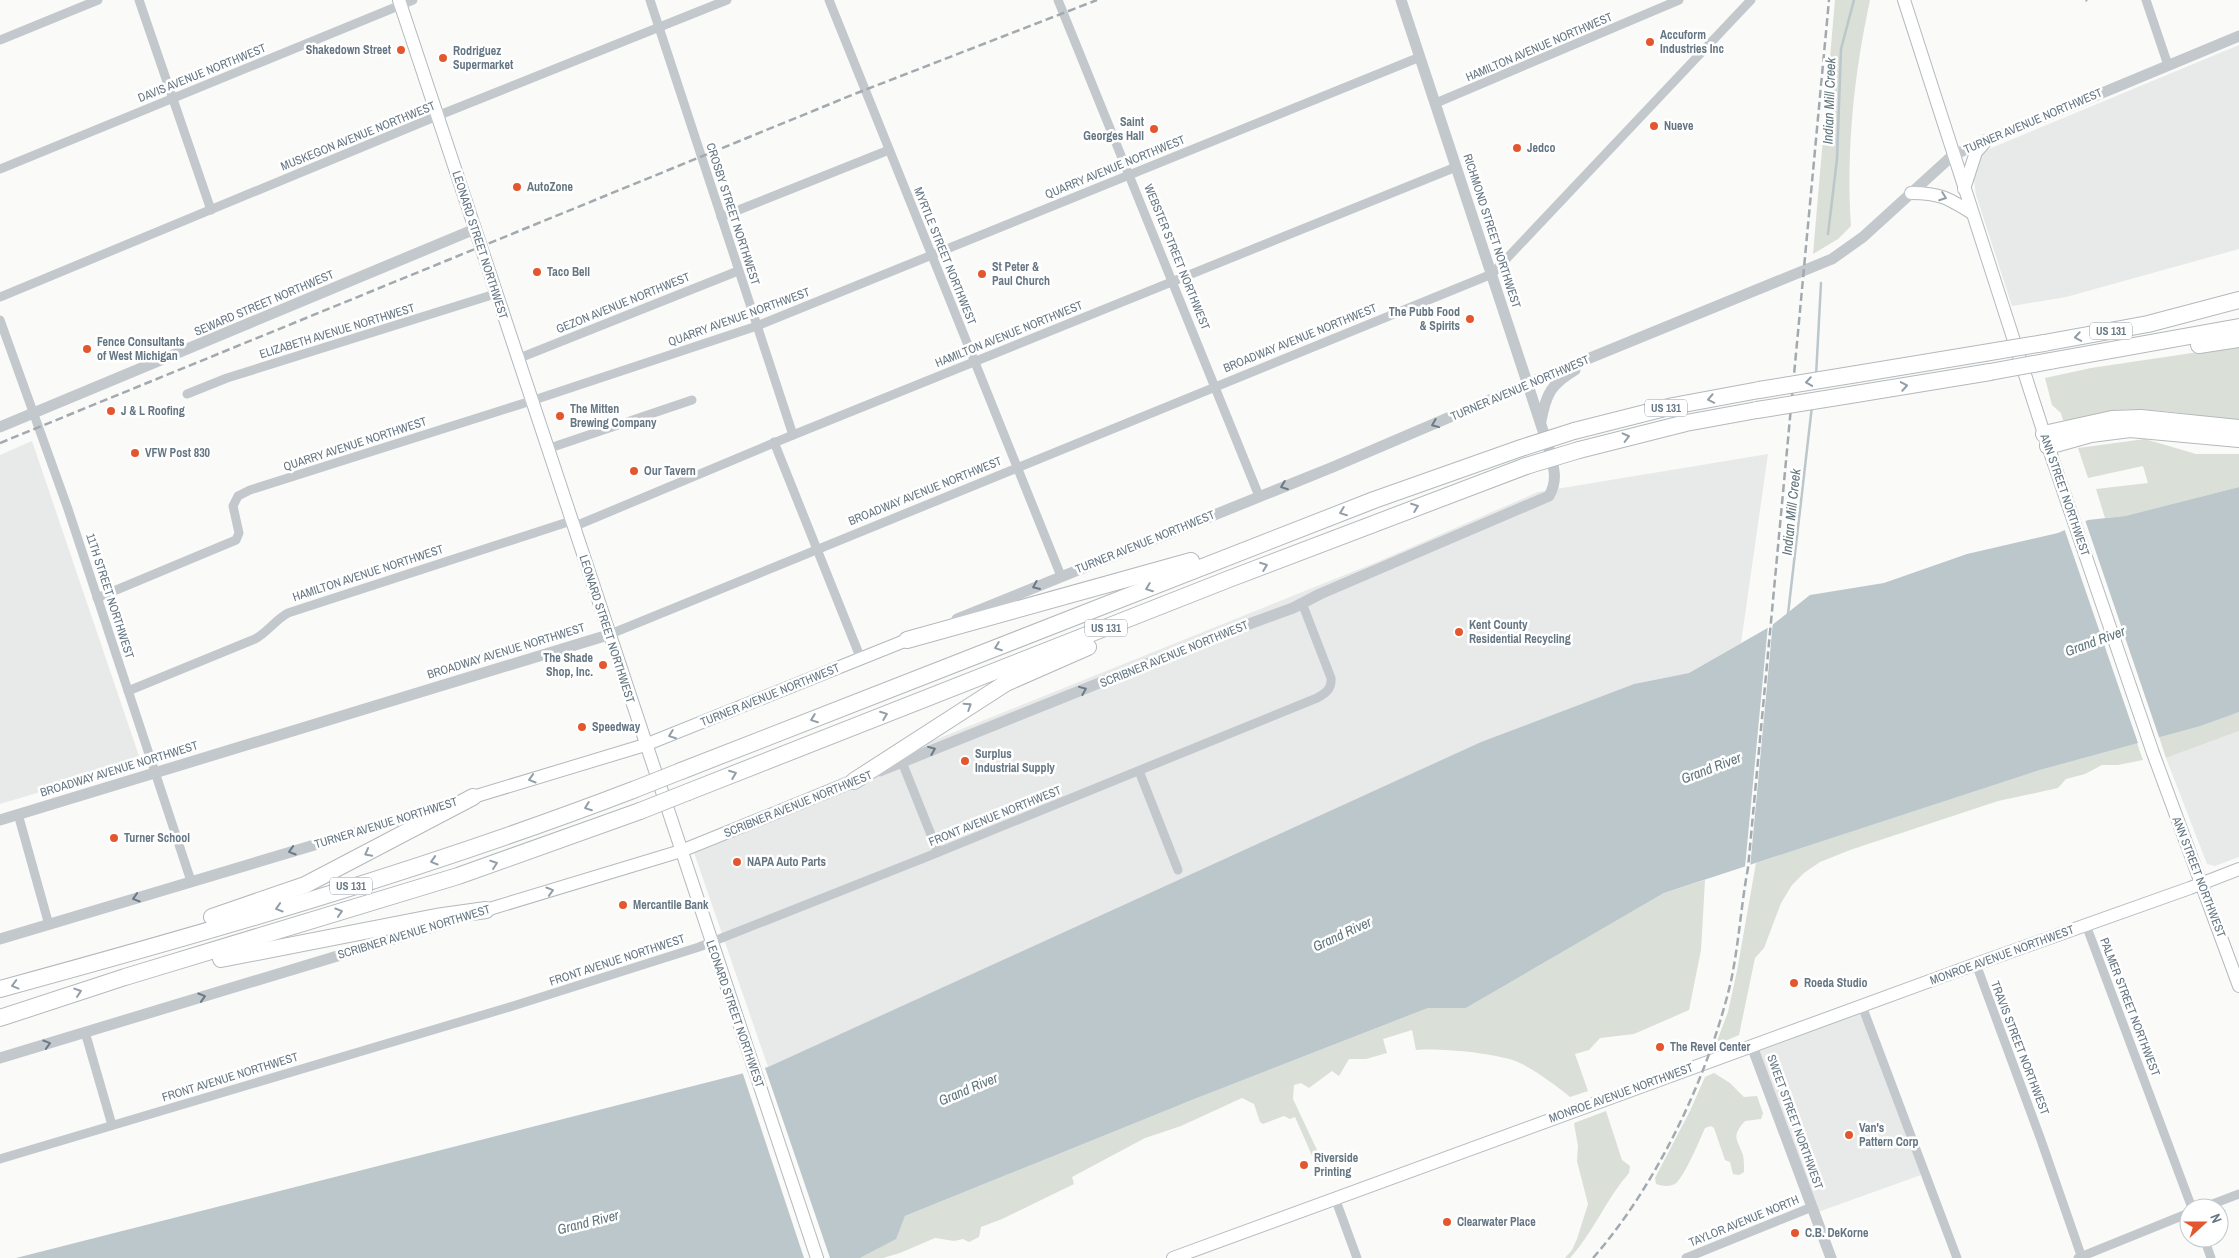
<svg xmlns="http://www.w3.org/2000/svg" width="2239" height="1258" viewBox="0 0 2239 1258" font-family="'Archivo Narrow',sans-serif">
  <style>
    .built { fill: #e8e9e9 }
    .green { fill: #dadfd7 }
    .water { fill: #bbc7cb }
    .pier { fill: #fafaf8 }
    .lines { fill: none; stroke-linecap: round; stroke-linejoin: round }
    .stream { stroke: #bbc7cb; stroke-width: 2.5 }
    .secondary-casing { stroke: #b3babf; stroke-width: 14 }
    .motorway-casing { stroke: #b4b9bd; stroke-width: 18 }
    .minor { stroke: #c3c8cc; stroke-width: 9 }
    .tertiary { stroke: #c3c8cc; stroke-width: 11 }
    .secondary { stroke: #fff; stroke-width: 12 }
    .motorway { stroke: #fff; stroke-width: 16 }
    .rail { stroke: #a2aab0; stroke-width: 2.5; stroke-dasharray: 8 4; stroke-linecap: butt }
    .motorway-bridge-casing { stroke: #b4b9bd; stroke-width: 18; stroke-linecap: butt }
    .motorway-bridge { stroke: #fff; stroke-width: 16 }
    .oneway { stroke: #939fa8 }
    .oneway2 { stroke: #6a7a87 }
    .poi-dot { fill: #e4572e; stroke: #fff; stroke-width: 2 }
    .labels { text-anchor: middle; stroke-width: 5; stroke-linejoin: round; paint-order: stroke }
    .shield { fill: #fff; stroke: #939fa8; stroke-width: 1 }
    .shield-label { font-size: 11px; font-weight: bold; fill: #657683 }
    .poi-label { font-size: 12px; font-weight: bold; fill: #657683; stroke: #fff; text-anchor: start }
    .street-label { font-size: 12px; fill: #657683; stroke: #fff }
    .water-label { font-size: 14px; font-style: italic; fill: #60757c; stroke: #fff }
  </style>
  <rect width="100%" height="100%" fill="#fafaf8"/>
  <g class="built">
    <path d="M2239,45V249L2066,297L2012,306L1976,195L1973,174L1984,151Z"/>
    <path d="M32,441L141,762L0,804V455Z"/>
    <path d="M1768,454L1741,643L1689,673L1634,684L1481,742L768,1067L690,841L860,770L1377,562L1538,492Z"/>
    <path d="M2239,731V857L2215,866L2207,864L2166,758Z"/>
    <path d="M1860,1013L1921,1175L1818,1212L1759,1049Z"/>
  </g>
  <g class="green">
    <path d="M1835,0H1870C1854,74 1846,150 1851,226L1838,239L1813,254Z"/>
    <path d="M2239,346V421C2199,416 2157,407 2116,410C2100,411 2079,421 2063,420L2061,413L2052,405L2045,378L2091,368Z"/>
    <path d="M2145,439L2196,454H2239V487L2125,516L2105,518L2096,489L2148,483L2143,466L2088,478L2078,448Z"/>
    <path d="M2239,712V731L2166,758L2159,737Z"/>
    <path d="M2137,743L2143,760L2118,765H2102L2085,774L2066,779L2058,788L1998,801L1850,850L1820,862L1804,873L1792,885L1781,903L1764,948L1755,958L1739,1035L1718,1044L1717,1041L1728,1012L1737,971L1756,863L2040,770Z"/>
    <path d="M1705,880L1701,950L1689,1010L1634,1034L1600,1038L1589,1050L1575,1054L1588,1091L1570,1097C1555,1085 1539,1073 1522,1064C1502,1053 1439,1048 1416,1050L1412,1030L1383,1039L1387,1053L1366,1059H1349L1339,1076L1332,1071L1309,1088L1301,1083L1294,1085L1293,1099L1317,1150L1321,1176L1295,1117L1290,1119L1284,1116L1263,1124L1260,1122L1254,1104L1242,1098L1181,1126L1145,1138L1072,1177L1074,1184L1002,1219L981,1227L979,1237L969,1242L963,1239L954,1241L935,1238L900,1253L883,1258H860L895,1239L905,1216L1192,1100L1428,1008H1466L1664,893Z"/>
    <path d="M1714,1073L1730,1083L1744,1097L1757,1096L1763,1113L1761,1119L1745,1121C1731,1137 1737,1138 1743,1155C1744,1160 1744,1167 1744,1172L1739,1175L1733,1174L1730,1162L1725,1160L1714,1128L1711,1126L1705,1128C1700,1139 1684,1178 1675,1184C1669,1187 1662,1186 1656,1184L1655,1178L1690,1111L1705,1077Z"/>
    <path d="M1606,1111L1622,1160L1630,1166L1629,1173C1606,1199 1593,1233 1570,1258H1565L1572,1250L1577,1239L1588,1204L1577,1161L1578,1146L1574,1123Z"/>
  </g>
  <path class="water" d="M2239,487V712L2200,726L2040,770L1664,893L1466,1008H1428L1192,1100L905,1216L896,1239L860,1258H16L768,1067L1481,742L1634,684L1689,673L1771,626L1810,595L1884,583L1967,554L2058,533L2088,520L2125,516Z"/>
  <g class="pier">
    <path d="M2085,520L2160,740L2139,746L2064,528Z"/>
    <path d="M1773,621L1750,868L1745,867L1768,625Z"/>
    <path d="M764,1065L830,1258H804L742,1071Z"/>
  </g>
  <g class="lines">
    <g class="stream">
      <path d="M1828,234L1837,159L1841,49L1854,0"/>
      <path d="M1816,376L1821,283"/>
      <path d="M1788,614L1812,406"/>
    </g>
    <defs>
      <g id="secondary">
        <path d="M399,0L817,1258"/>
        <path d="M1904,0L2048,446L2153,753L2239,986"/>
        <path d="M1964,189L1976,152L1986,141"/>
        <path d="M1911,193C1940,193 1948,198 1972,213"/>
        <path d="M473,797L645,745L907,640"/>
        <path d="M486,910L681,851L854,781"/>
        <path d="M1173,1258L1976,964L2190,888L2239,869"/>
      </g>
      <g id="motorway">
        <path d="M2044,343L2148,324L2239,300"/>
        <path d="M2199,345L2239,339"/>
        <path d="M2050,361L2239,327"/>
        <path d="M1857,374L1984,353"/>
        <path d="M1856,394L1990,372"/>
        <path d="M1574,431L1673,406L1759,390"/>
        <path d="M2044,434L2112,419L2141,418L2239,428"/>
        <path d="M2048,446L2091,434L2130,429L2239,439"/>
        <path d="M1579,450L1686,423L1757,410"/>
        <path d="M907,640L1191,561"/>
        <path d="M681,771L1374,500L1521,448"/>
        <path d="M854,781L1006,683L1088,647"/>
        <path d="M688,792L1229,579L1526,466"/>
        <path d="M212,917L305,885L473,797"/>
        <path d="M221,959L436,917L486,910"/>
        <path d="M0,989C213,931 427,869 633,790"/>
        <path d="M0,1018L125,977L458,876L640,811"/>
      </g>
    </defs>
    <use href="#secondary" class="secondary-casing"/>
    <use href="#motorway" class="motorway-casing"/>
    <g class="minor">
      <path d="M139,0L211,210"/>
      <path d="M650,0L793,435"/>
      <path d="M829,0L1061,576"/>
      <path d="M1058,0L1259,496"/>
      <path d="M2146,0L2168,65"/>
      <path d="M0,40L98,0"/>
      <path d="M1436,103L1679,0"/>
      <path d="M0,169L413,0"/>
      <path d="M721,217L889,150"/>
      <path d="M0,297L437,116L727,0"/>
      <path d="M0,320L68,509L191,881"/>
      <path d="M517,359L738,271"/>
      <path d="M187,394L227,378L495,294"/>
      <path d="M774,442L861,659"/>
      <path d="M547,449L692,400"/>
      <path d="M573,527L793,435L1456,167"/>
      <path d="M97,598L236,540L239,533L233,506L238,496L250,490L531,401L757,326L1420,57"/>
      <path d="M608,635L1492,274L1751,0"/>
      <path d="M128,691L255,639C268,632 275,620 288,613L571,521"/>
      <path d="M902,762L938,852"/>
      <path d="M1139,771L1178,870"/>
      <path d="M18,814L49,925"/>
      <path d="M2086,925L2192,1208"/>
      <path d="M1976,964L2041,1140L2082,1258"/>
      <path d="M1862,1006L1957,1258"/>
      <path d="M85,1032L112,1125"/>
      <path d="M0,1159L513,1006L699,947L929,856L1317,698C1326,693 1332,689 1331,678L1302,603"/>
      <path d="M1335,1198L1357,1258"/>
      <path d="M2202,1208L2239,1194"/>
      <path d="M2204,1238L2211,1258"/>
      <path d="M1686,1258L1812,1207"/>
      <path d="M2078,1258L2189,1213"/>
    </g>
    <g class="tertiary">
      <path d="M1541,421C1546,394 1551,384 1575,370"/>
      <path d="M0,427L475,229"/>
      <path d="M957,619L1333,467L1541,378L1832,259L1863,237L1953,155L2239,36"/>
      <path d="M880,771L1219,635L1293,608L1320,594L1549,496C1558,481 1554,468 1550,452L1401,0"/>
      <path d="M0,820L608,635"/>
      <path d="M0,939L445,806"/>
      <path d="M1752,1046L1831,1258"/>
      <path d="M0,1058L453,921"/>
    </g>
    <use href="#secondary" class="secondary"/>
    <use href="#motorway" class="motorway"/>
    <g class="rail">
      <path d="M2086,0L2087,1"/>
      <path d="M0,443L857,93L1097,0"/>
      <path d="M1593,1258C1657,1185 1709,1075 1731,981C1739,943 1741,905 1748,868L1829,0"/>
    </g>
    <defs>
      <g id="motorway-bridge">
        <path d="M1984,353L2044,343"/>
        <path d="M1990,372L2050,361"/>
        <path d="M1759,390L1857,374"/>
        <path d="M1757,410L1856,394"/>
        <path d="M1521,448L1574,431"/>
        <path d="M1526,466L1579,450"/>
        <path d="M633,790L681,771"/>
        <path d="M640,811L688,792"/>
      </g>
    </defs>
    <use href="#motorway-bridge" class="motorway-bridge-casing"/>
    <use href="#motorway-bridge" class="motorway-bridge"/>
  </g>
  <defs><path id="oneway-chevron" d="M-2-3.5L2.5 0L-2 3.5" fill="none" stroke-width="1.6" stroke-linecap="round" stroke-linejoin="round" transform="scale(1.25)"/></defs>
  <g class="oneway">
    <use href="#oneway-chevron" transform="translate(1943 197) rotate(20)"/>
    <use href="#oneway-chevron" transform="translate(2078 337) rotate(170)"/>
    <use href="#oneway-chevron" transform="translate(1809 382) rotate(171)"/>
    <use href="#oneway-chevron" transform="translate(1904 386) rotate(-10)"/>
    <use href="#oneway-chevron" transform="translate(1711 399) rotate(169)"/>
    <use href="#oneway-chevron" transform="translate(1626 437) rotate(-14)"/>
    <use href="#oneway-chevron" transform="translate(1415 507) rotate(-21)"/>
    <use href="#oneway-chevron" transform="translate(1343 512) rotate(159)"/>
    <use href="#oneway-chevron" transform="translate(1264 566) rotate(-21)"/>
    <use href="#oneway-chevron" transform="translate(1149 588) rotate(159)"/>
    <use href="#oneway-chevron" transform="translate(998 647) rotate(159)"/>
    <use href="#oneway-chevron" transform="translate(968 706) rotate(-33)"/>
    <use href="#oneway-chevron" transform="translate(884 715) rotate(-21)"/>
    <use href="#oneway-chevron" transform="translate(814 719) rotate(159)"/>
    <use href="#oneway-chevron" transform="translate(672 735) rotate(159)"/>
    <use href="#oneway-chevron" transform="translate(733 774) rotate(-21)"/>
    <use href="#oneway-chevron" transform="translate(532 779) rotate(163)"/>
    <use href="#oneway-chevron" transform="translate(588 807) rotate(159)"/>
    <use href="#oneway-chevron" transform="translate(368 853) rotate(152)"/>
    <use href="#oneway-chevron" transform="translate(434 861) rotate(163)"/>
    <use href="#oneway-chevron" transform="translate(494 864) rotate(-19)"/>
    <use href="#oneway-chevron" transform="translate(550 891) rotate(-17)"/>
    <use href="#oneway-chevron" transform="translate(279 908) rotate(163)"/>
    <use href="#oneway-chevron" transform="translate(339 912) rotate(-17)"/>
    <use href="#oneway-chevron" transform="translate(15 985) rotate(165)"/>
    <use href="#oneway-chevron" transform="translate(78 992) rotate(-18)"/>
  </g>
  <g class="oneway2">
    <use href="#oneway-chevron" transform="translate(1435 424) rotate(158)"/>
    <use href="#oneway-chevron" transform="translate(1284 486) rotate(159)"/>
    <use href="#oneway-chevron" transform="translate(1036 586) rotate(157)"/>
    <use href="#oneway-chevron" transform="translate(1083 690) rotate(-22)"/>
    <use href="#oneway-chevron" transform="translate(932 750) rotate(-22)"/>
    <use href="#oneway-chevron" transform="translate(292 851) rotate(163)"/>
    <use href="#oneway-chevron" transform="translate(136 898) rotate(163)"/>
    <use href="#oneway-chevron" transform="translate(202 997) rotate(-17)"/>
    <use href="#oneway-chevron" transform="translate(47 1044) rotate(-17)"/>
  </g>
  <g class="poi-dot">
    <circle cx="1650" cy="42" r="5"/>
    <circle cx="401" cy="50" r="5"/>
    <circle cx="443" cy="58" r="5"/>
    <circle cx="1654" cy="126" r="5"/>
    <circle cx="1154" cy="129" r="5"/>
    <circle cx="1517" cy="148" r="5"/>
    <circle cx="517" cy="187" r="5"/>
    <circle cx="537" cy="272" r="5"/>
    <circle cx="982" cy="274" r="5"/>
    <circle cx="1470" cy="319" r="5"/>
    <circle cx="87" cy="349" r="5"/>
    <circle cx="111" cy="411" r="5"/>
    <circle cx="560" cy="416" r="5"/>
    <circle cx="135" cy="453" r="5"/>
    <circle cx="634" cy="471" r="5"/>
    <circle cx="1459" cy="632" r="5"/>
    <circle cx="603" cy="665" r="5"/>
    <circle cx="582" cy="727" r="5"/>
    <circle cx="965" cy="761" r="5"/>
    <circle cx="114" cy="838" r="5"/>
    <circle cx="737" cy="862" r="5"/>
    <circle cx="623" cy="905" r="5"/>
    <circle cx="1794" cy="983" r="5"/>
    <circle cx="1660" cy="1047" r="5"/>
    <circle cx="1849" cy="1135" r="5"/>
    <circle cx="1304" cy="1165" r="5"/>
    <circle cx="1447" cy="1222" r="5"/>
    <circle cx="1795" cy="1233" r="5"/>
  </g>
  <g class="labels">
    <g class="shield">
      <rect x="2090" y="322.5" width="42" height="17" rx="4"/>
      <rect x="1645" y="399.5" width="42" height="17" rx="4"/>
      <rect x="1085" y="619.5" width="42" height="17" rx="4"/>
      <rect x="330" y="877.5" width="42" height="17" rx="4"/>
    </g>
    <g class="shield-label">
      <text x="2111" y="335">US 131</text>
      <text x="1666" y="412">US 131</text>
      <text x="1106" y="632">US 131</text>
      <text x="351" y="890">US 131</text>
    </g>
    <g class="poi-label">
      <text x="1660" y="39">Accuform<tspan x="1660" dy="14">Industries Inc</tspan></text>
      <text x="391" y="54" text-anchor="end">Shakedown Street</text>
      <text x="453" y="55">Rodriguez<tspan x="453" dy="14">Supermarket</tspan></text>
      <text x="1144" y="126" text-anchor="end">Saint<tspan x="1144" dy="14">Georges Hall</tspan></text>
      <text x="1664" y="130">Nueve</text>
      <text x="1527" y="152">Jedco</text>
      <text x="527" y="191">AutoZone</text>
      <text x="992" y="271">St Peter &amp;<tspan x="992" dy="14">Paul Church</tspan></text>
      <text x="547" y="276">Taco Bell</text>
      <text x="1460" y="316" text-anchor="end">The Pubb Food<tspan x="1460" dy="14">&amp; Spirits</tspan></text>
      <text x="97" y="346">Fence Consultants<tspan x="97" dy="14">of West Michigan</tspan></text>
      <text x="570" y="413">The Mitten<tspan x="570" dy="14">Brewing Company</tspan></text>
      <text x="121" y="415">J &amp; L Roofing</text>
      <text x="145" y="457">VFW Post 830</text>
      <text x="644" y="475">Our Tavern</text>
      <text x="1469" y="629">Kent County<tspan x="1469" dy="14">Residential Recycling</tspan></text>
      <text x="593" y="662" text-anchor="end">The Shade<tspan x="593" dy="14">Shop, Inc.</tspan></text>
      <text x="592" y="731">Speedway</text>
      <text x="975" y="758">Surplus<tspan x="975" dy="14">Industrial Supply</tspan></text>
      <text x="124" y="842">Turner School</text>
      <text x="747" y="866">NAPA Auto Parts</text>
      <text x="633" y="909">Mercantile Bank</text>
      <text x="1804" y="987">Roeda Studio</text>
      <text x="1670" y="1051">The Revel Center</text>
      <text x="1859" y="1132">Van's<tspan x="1859" dy="14">Pattern Corp</tspan></text>
      <text x="1314" y="1162">Riverside<tspan x="1314" dy="14">Printing</tspan></text>
      <text x="1457" y="1226">Clearwater Place</text>
      <text x="1805" y="1237">C.B. DeKorne</text>
    </g>
    <g class="street-label">
      <text transform="translate(1539 47) rotate(-23)" y="4">HAMILTON AVENUE NORTHWEST</text>
      <text transform="translate(202 73) rotate(-22)" y="4">DAVIS AVENUE NORTHWEST</text>
      <text transform="translate(2033 121) rotate(-23)" y="4">TURNER AVENUE NORTHWEST</text>
      <text transform="translate(358 136) rotate(-22)" y="4">MUSKEGON AVENUE NORTHWEST</text>
      <text transform="translate(1115 167) rotate(-22)" y="4">QUARRY AVENUE NORTHWEST</text>
      <text transform="translate(733 214) rotate(72)" y="4">CROSBY STREET NORTHWEST</text>
      <text transform="translate(1492 231) rotate(72)" y="4">RICHMOND STREET NORTHWEST</text>
      <text transform="translate(480 245) rotate(72)" y="4">LEONARD STREET NORTHWEST</text>
      <text transform="translate(945 256) rotate(68)" y="4">MYRTLE STREET NORTHWEST</text>
      <text transform="translate(1177 257) rotate(68)" y="4">WEBSTER STREET NORTHWEST</text>
      <text transform="translate(264 303) rotate(-23)" y="4">SEWARD STREET NORTHWEST</text>
      <text transform="translate(623 303) rotate(-22)" y="4">GEZON AVENUE NORTHWEST</text>
      <text transform="translate(739 317) rotate(-20)" y="4">QUARRY AVENUE NORTHWEST</text>
      <text transform="translate(337 331) rotate(-17)" y="4">ELIZABETH AVENUE NORTHWEST</text>
      <text transform="translate(1009 334) rotate(-22)" y="4">HAMILTON AVENUE NORTHWEST</text>
      <text transform="translate(1300 338) rotate(-22)" y="4">BROADWAY AVENUE NORTHWEST</text>
      <text transform="translate(1520 388) rotate(-23)" y="4">TURNER AVENUE NORTHWEST</text>
      <text transform="translate(355 444) rotate(-18)" y="4">QUARRY AVENUE NORTHWEST</text>
      <text transform="translate(925 491) rotate(-22)" y="4">BROADWAY AVENUE NORTHWEST</text>
      <text transform="translate(2065 495) rotate(71)" y="4">ANN STREET NORTHWEST</text>
      <text transform="translate(1145 542) rotate(-22)" y="4">TURNER AVENUE NORTHWEST</text>
      <text transform="translate(368 573) rotate(-18)" y="4">HAMILTON AVENUE NORTHWEST</text>
      <text transform="translate(110 596) rotate(72)" y="4">11TH STREET NORTHWEST</text>
      <text transform="translate(607 629) rotate(72)" y="4">LEONARD STREET NORTHWEST</text>
      <text transform="translate(506 651) rotate(-17)" y="4">BROADWAY AVENUE NORTHWEST</text>
      <text transform="translate(1174 654) rotate(-22)" y="4">SCRIBNER AVENUE NORTHWEST</text>
      <text transform="translate(770 695) rotate(-22)" y="4">TURNER AVENUE NORTHWEST</text>
      <text transform="translate(119 769) rotate(-17)" y="4">BROADWAY AVENUE NORTHWEST</text>
      <text transform="translate(798 804) rotate(-22)" y="4">SCRIBNER AVENUE NORTHWEST</text>
      <text transform="translate(995 816) rotate(-22)" y="4">FRONT AVENUE NORTHWEST</text>
      <text transform="translate(386 823) rotate(-17)" y="4">TURNER AVENUE NORTHWEST</text>
      <text transform="translate(2199 877) rotate(69)" y="4">ANN STREET NORTHWEST</text>
      <text transform="translate(414 932) rotate(-17)" y="4">SCRIBNER AVENUE NORTHWEST</text>
      <text transform="translate(2002 955) rotate(-20)" y="4">MONROE AVENUE NORTHWEST</text>
      <text transform="translate(617 960) rotate(-18)" y="4">FRONT AVENUE NORTHWEST</text>
      <text transform="translate(2130 1007) rotate(69)" y="4">PALMER STREET NORTHWEST</text>
      <text transform="translate(735 1014) rotate(71)" y="4">LEONARD STREET NORTHWEST</text>
      <text transform="translate(2020 1048) rotate(69)" y="4">TRAVIS STREET NORTHWEST</text>
      <text transform="translate(230 1077) rotate(-17)" y="4">FRONT AVENUE NORTHWEST</text>
      <text transform="translate(1621 1093) rotate(-20)" y="4">MONROE AVENUE NORTHWEST</text>
      <text transform="translate(1795 1122) rotate(70)" y="4">SWEET STREET NORTHWEST</text>
      <text transform="translate(1744 1221) rotate(-22)" y="4">TAYLOR AVENUE NORTH</text>
    </g>
    <g class="water-label">
      <text transform="translate(1829 101) rotate(-88)" y="5">Indian Mill Creek</text>
      <text transform="translate(1791 512) rotate(-84)" y="5">Indian Mill Creek</text>
      <text transform="translate(2095 641) rotate(-20)" y="5">Grand River</text>
      <text transform="translate(1711 768) rotate(-21)" y="5">Grand River</text>
      <text transform="translate(1342 934) rotate(-25)" y="5">Grand River</text>
      <text transform="translate(968 1089) rotate(-23)" y="5">Grand River</text>
      <text transform="translate(588 1222) rotate(-14)" y="5">Grand River</text>
    </g>
  </g>
  <g transform="translate(2204 1223) rotate(69)"><circle r="24" fill="#ffffff" stroke="#c1c8cd"/>
  <path d="M0-4L9 19L0 12L-9 19Z" fill="#e4572e"/>
  <text y="-8" font-size="14" font-weight="bold" text-anchor="middle" fill="#657683">N</text>
  </g>
</svg>
